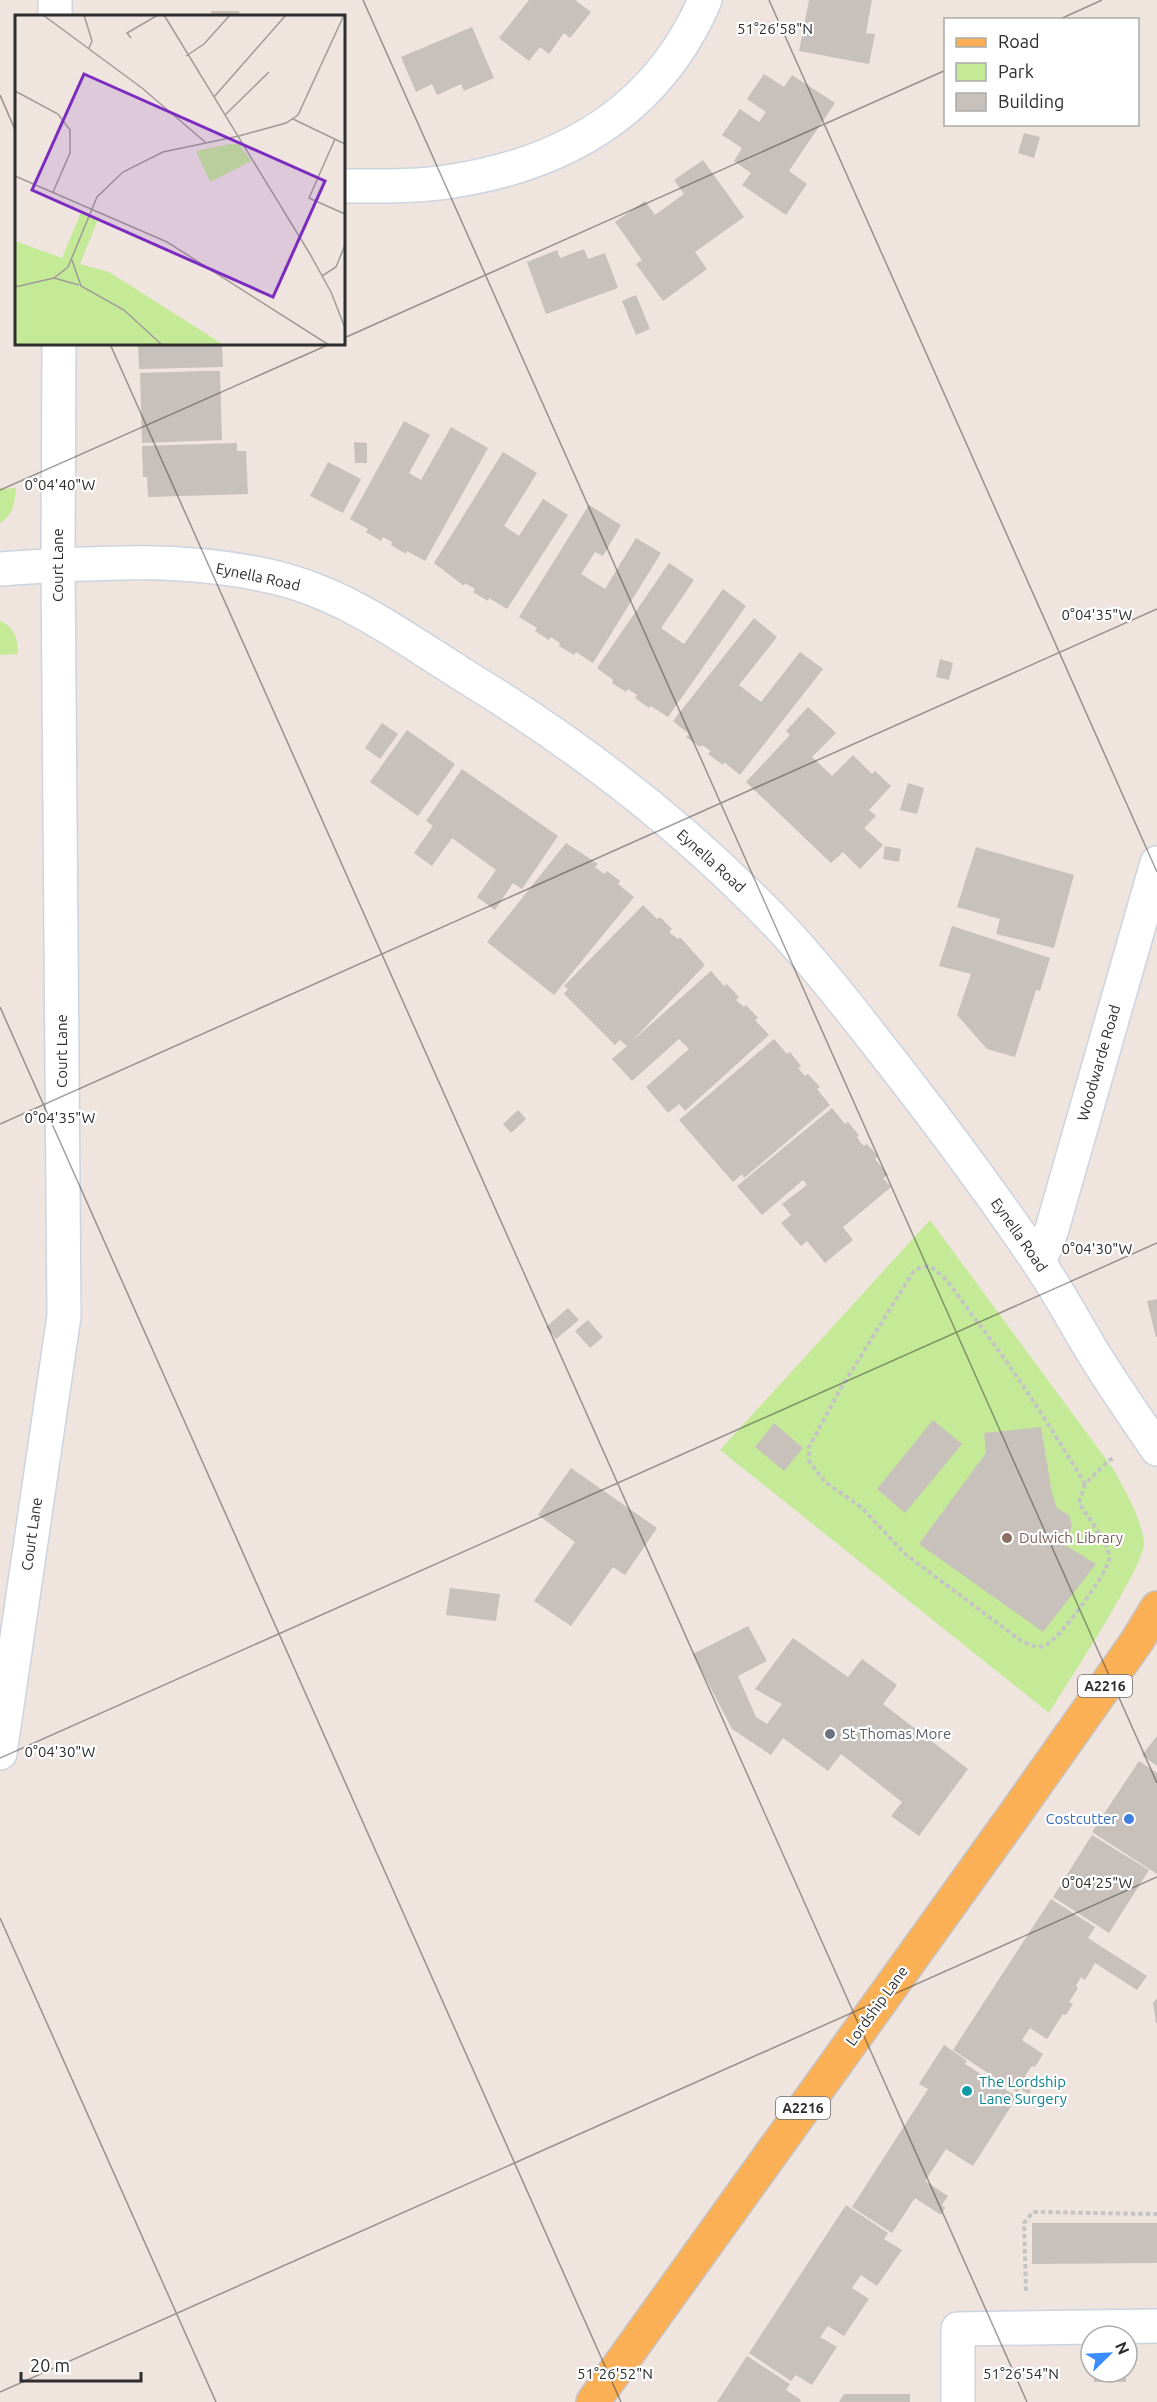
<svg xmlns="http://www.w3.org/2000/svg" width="1157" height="2402" viewBox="0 0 1157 2402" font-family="Ubuntu,sans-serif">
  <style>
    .green { fill: #c5ea97 }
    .building { fill: #c8c0ba }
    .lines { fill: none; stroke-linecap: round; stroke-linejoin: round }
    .minor-casing { stroke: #ccd4df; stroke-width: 36 }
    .major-casing { stroke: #c4c4c4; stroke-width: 36 }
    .path { stroke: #c4c4c4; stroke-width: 4; stroke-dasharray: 4.5 3; stroke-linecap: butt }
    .minor { stroke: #fff; stroke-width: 33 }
    .major { stroke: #fcb056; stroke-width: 33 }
    .ticks { fill: none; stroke: #2d2d2d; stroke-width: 1.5; stroke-opacity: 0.45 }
    .education-dot { fill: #8d6e63; stroke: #fff; stroke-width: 2 }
    .worship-dot { fill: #6b7280; stroke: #fff; stroke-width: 2 }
    .shop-dot { fill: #3f7fe0; stroke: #fff; stroke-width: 2 }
    .culture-dot { fill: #0f9aa8; stroke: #fff; stroke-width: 2 }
    .labels { text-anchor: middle; stroke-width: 4.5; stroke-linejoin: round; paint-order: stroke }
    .shield { fill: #fff; stroke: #6c6c6c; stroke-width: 1.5 }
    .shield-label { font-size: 14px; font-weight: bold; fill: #2d2d2d }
    .street-label { font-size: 15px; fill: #2d2d2d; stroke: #fff }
    .education-label { font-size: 15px; fill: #785e54; stroke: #fff; text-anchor: start }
    .worship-label { font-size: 15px; fill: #5b616d; stroke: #fff; text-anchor: start }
    .shop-label { font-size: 15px; fill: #366cbe; stroke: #fff; text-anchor: end }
    .culture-label { font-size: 15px; fill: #0d838f; stroke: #fff; text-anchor: start }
    .inset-road { fill: none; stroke: #a19b97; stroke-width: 1.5 }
    .view { fill: #7b2cbf; fill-opacity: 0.15; stroke: #7b2cbf; stroke-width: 3 }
    .inset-edge { fill: none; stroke: #2d2d2d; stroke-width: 3 }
    .ticks-label { font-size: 15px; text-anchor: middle; fill: #2d2d2d; stroke: #fff; stroke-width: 4.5; stroke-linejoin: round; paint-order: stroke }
  </style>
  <rect width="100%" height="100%" fill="#efe4de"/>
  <g class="green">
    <path d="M16,488C15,503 13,515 0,523V489Z"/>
    <path d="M0,621C16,628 17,639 18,654L0,655Z"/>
    <path d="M930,1220L1114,1470C1126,1493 1141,1517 1144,1543C1146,1564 1065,1687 1049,1713L720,1450Z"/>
  </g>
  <g class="building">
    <path d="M529,0H575L591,12L570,38L564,33L549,54L540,47L529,61L499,38Z"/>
    <path d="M809,0H872L866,33L875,34L869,64L799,51Z"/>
    <path d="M211,11H239L240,16H211Z"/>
    <path d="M472,27L494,78L464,91L461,84L437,95L432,84L416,92L401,57Z"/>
    <path d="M764,74L784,87L792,75L835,103L789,171L807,184L786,215L742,185L751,173L734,161L742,148L722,135L740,109L759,122L766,112L747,99Z"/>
    <path d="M1024,133L1040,137L1034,158L1018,153Z"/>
    <path d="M703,160L744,217L695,252L707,269L663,301L636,264L642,260L615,222L645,201L655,215L684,194L674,180Z"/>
    <path d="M584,249L588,259L605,253L618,288L546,314L527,262L557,250L560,258Z"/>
    <path d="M636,295L650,329L636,335L622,301Z"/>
    <path d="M138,344H222L223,367L139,369Z"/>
    <path d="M204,371H220L222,440L142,443L140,373Z"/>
    <path d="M404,421L430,435L409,473L421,480L451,427L488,448L425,561L407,551L406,554L391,545L392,542L383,537L381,541L366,532L368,529L350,519Z"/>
    <path d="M354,442L367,443V463H355Z"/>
    <path d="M237,443V451H246L248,494L148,497L147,477H143L142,446Z"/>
    <path d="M503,452L537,473L504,526L519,536L543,499L568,515L507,609L489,598L488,601L473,592L475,589L465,583L464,586L434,563Z"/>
    <path d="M328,462L361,479L343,513L310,496Z"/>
    <path d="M589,505L621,525L603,556L595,552L581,574L605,589L636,538L661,553L593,663L576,652L574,655L559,646L560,643L551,637L549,640L535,631L537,628L519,617Z"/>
    <path d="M669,563L694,580L661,628L684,644L723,589L746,606L668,717L651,706L649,708L635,698L637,695L628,689L626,692L612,683L613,680L597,668Z"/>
    <path d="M754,618L777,637L739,685L761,702L800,652L823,669L740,775L724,762L723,765L708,754L711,751L702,745L700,747L686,737L689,734L673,721Z"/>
    <path d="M940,659L953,663L949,680L936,677Z"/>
    <path d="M808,707L836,733L812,757L832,776L853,755L872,774L875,771L891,786L869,810L876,816L864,828L883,845L860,869L843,852L831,863L746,782L790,735L786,731Z"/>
    <path d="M382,723L398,734L380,759L365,748Z"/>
    <path d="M407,730L455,764L418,816L370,782Z"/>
    <path d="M462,769L558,836L522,889L513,883L495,910L477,897L496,870L452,838L432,866L414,853L433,826L426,821Z"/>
    <path d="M908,783L924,788L917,814L900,810Z"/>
    <path d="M566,843L598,864L595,867L604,874L607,871L620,881L618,884L634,897L554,995L487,942Z"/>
    <path d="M885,846L901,849L899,862L883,859Z"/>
    <path d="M976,847L1074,875L1054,948L996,934L1000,919L957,907Z"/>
    <path d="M643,905L657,919L660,917L672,929L669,932L678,939L680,937L705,965L632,1041L711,971L724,986L727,984L739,997L736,1000L744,1007L746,1005L758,1018L755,1020L769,1035L685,1111L679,1104L668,1113L646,1087L689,1049L679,1039L632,1081L612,1059L627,1046L620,1040L615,1045L564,994L568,989L564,986Z"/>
    <path d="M952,926L1050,958L1040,991L1036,990L1015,1057L987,1049L957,1015L971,974L939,966Z"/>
    <path d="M774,1039L787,1054L790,1052L801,1066L798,1068L805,1076L808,1074L820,1087L817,1089L830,1105L744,1178L742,1174L733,1182L679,1120Z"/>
    <path d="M832,1108L845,1124L848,1122L859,1135L857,1137L860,1142L864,1146L867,1144L878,1156L875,1159L888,1175L883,1178L891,1187L843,1227L853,1240L825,1263L807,1241L801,1246L781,1223L791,1215L782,1204L807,1185L803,1180L762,1215L737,1186Z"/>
    <path d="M518,1110L526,1119L511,1133L503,1124Z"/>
    <path d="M1157,1299V1337H1156L1147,1301Z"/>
    <path d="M568,1308L579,1320L556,1339L546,1327Z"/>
    <path d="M588,1320L603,1337L590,1348L575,1331Z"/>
    <path d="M933,1420L962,1444L905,1513L877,1489Z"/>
    <path d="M774,1423L803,1448L784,1471L755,1447Z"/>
    <path d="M1041,1427L1052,1493L1057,1508L1069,1515L1072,1525L1070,1533L1064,1539L1065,1545L1096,1564L1043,1632L919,1544L986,1453L984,1433Z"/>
    <path d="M571,1468L657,1528L625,1575L613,1567L571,1626L534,1601L575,1542L538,1515Z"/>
    <path d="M450,1588L500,1594L496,1621L446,1615Z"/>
    <path d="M748,1626L767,1661L738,1676L756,1717L767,1724L782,1704L755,1689L793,1638L848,1677L862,1659L897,1685L883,1704L968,1769L919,1836L891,1816L902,1802L841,1754L828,1771L783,1738L771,1755L732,1729L693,1654Z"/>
    <path d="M1157,1736V1766L1142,1755Z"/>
    <path d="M1139,1761L1157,1773V1874L1092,1832Z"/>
    <path d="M1092,1835L1149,1870L1109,1933L1053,1897Z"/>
    <path d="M1051,1899L1095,1927L1088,1938L1147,1976L1137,1990L1095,1963L1085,1980L1081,1977L1076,1986L1078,1988L1069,2002L1073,2004L1066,2015L1063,2014L1047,2039L1030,2028L1022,2040L1043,2054L1035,2067L1032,2066L1025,2076L1031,2080L1026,2088L1031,2091L1029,2094L1020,2089L1017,2092L953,2050Z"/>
    <path d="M1157,1998V2023H1156L1153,2003Z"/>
    <path d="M944,2045L967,2061L965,2064L1017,2097L973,2166L946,2149L925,2181L948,2196L942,2205L945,2208L941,2215L915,2198L892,2233L852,2207L928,2089L919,2084Z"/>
    <path d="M846,2205L888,2233L884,2239L902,2250L877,2286L861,2275L852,2288L869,2299L844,2336L828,2326L820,2337L837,2347L812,2385L796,2375L791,2381L749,2353Z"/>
    <path d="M1032,2223H1157V2263L1032,2264Z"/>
    <path d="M747,2356L790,2384L786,2390L801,2400L800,2402H717Z"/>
    <rect x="1094" y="2372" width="32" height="10"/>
    <path d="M844,2394H910V2402H839Z"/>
  </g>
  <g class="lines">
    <defs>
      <g id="minor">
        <path d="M55,0V16"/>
        <path d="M344,186C380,186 417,187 453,181C568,163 658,109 705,0"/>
        <path d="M0,569C96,562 199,555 292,582C356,601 413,644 468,678C571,741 670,816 755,901C799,944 838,993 876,1042C932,1113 986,1185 1037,1260C1056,1288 1072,1317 1089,1346C1110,1381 1134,1415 1157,1449"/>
        <path d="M1039,1263L1052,1229L1157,863"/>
        <path d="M0,1753L64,1316L58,564L59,344"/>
        <path d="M958,2402V2329L1157,2326"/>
      </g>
      <path id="major" d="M593,2402L1015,1814L1137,1641L1157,1608"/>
    </defs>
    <use href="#minor" class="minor-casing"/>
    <use href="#major" class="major-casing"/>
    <g class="path">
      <path d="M1085,1484L1079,1503C1086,1515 1112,1547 1109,1560C1106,1575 1060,1638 1046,1645C1037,1650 1029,1644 1020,1640L905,1554L861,1507L825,1482L809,1461V1447L841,1388L913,1272C920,1267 926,1264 934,1269C949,1280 961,1300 972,1315C1014,1369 1050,1426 1085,1484L1108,1461L1115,1457"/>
      <path d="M1026,2291L1024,2223L1033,2212L1157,2214"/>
    </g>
    <use href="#minor" class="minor"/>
    <use href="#major" class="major"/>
  </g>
  <path class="ticks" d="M363,0L1157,1783M769,0L1157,872M1058,20L1102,0M0,95L16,132M344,338L946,70M110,344L1027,2402M0,490L330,344M0,1007L621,2402M0,1124L1157,609M0,1758L1157,1243M0,1918L216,2402M0,2392L1157,1877"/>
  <circle class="education-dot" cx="1007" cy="1538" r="6"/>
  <circle class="worship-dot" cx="830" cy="1734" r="6"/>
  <circle class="shop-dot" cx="1129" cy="1819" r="6"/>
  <circle class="culture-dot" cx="967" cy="2091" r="6"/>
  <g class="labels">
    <g class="shield">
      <rect x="1078" y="1675" width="54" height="22" rx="4.5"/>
      <rect x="776" y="2097" width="54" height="22" rx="4.5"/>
    </g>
    <g class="shield-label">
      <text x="1105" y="1691">A2216</text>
      <text x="803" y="2113">A2216</text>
    </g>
    <g class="street-label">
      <text transform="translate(58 565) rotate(-90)" y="5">Court Lane</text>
      <text transform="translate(258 577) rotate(12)" y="5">Eynella Road</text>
      <text transform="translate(711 861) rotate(42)" y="5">Eynella Road</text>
      <text transform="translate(62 1051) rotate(-90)" y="5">Court Lane</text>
      <text transform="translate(1099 1063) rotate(-74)" y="5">Woodwarde Road</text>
      <text transform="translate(1019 1235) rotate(55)" y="5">Eynella Road</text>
      <text transform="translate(32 1534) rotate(-82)" y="5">Court Lane</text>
      <text transform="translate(877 2006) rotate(-54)" y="5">Lordship Lane</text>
    </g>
    <g class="education-label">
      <text x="1019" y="1543">Dulwich Library</text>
    </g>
    <g class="worship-label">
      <text x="842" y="1739">St Thomas More</text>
    </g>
    <g class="shop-label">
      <text x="1117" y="1824">Costcutter</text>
    </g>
    <g class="culture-label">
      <text x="979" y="2087">The Lordship<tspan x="979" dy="17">Lane Surgery</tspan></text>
    </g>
  </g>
  <g transform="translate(15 15)">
    <rect width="330" height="330" fill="#efe4de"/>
    <path d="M215,129H224L236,146L195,167L181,136ZM67,195L70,201L84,202L65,249L94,257L209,330H0V226L47,243Z" fill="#c5ea97"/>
    <path class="inset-road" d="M28,0L127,73L190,127M69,0L77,26L74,33M149,0L295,239L316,277L330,313M116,23L112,18L143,0M171,41L189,29L215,0M0,76L43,99L55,115V138L38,177M199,82L271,0M210,100L254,57M278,104L330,129M224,121L271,108L283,100L329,0M320,124L294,183L330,199M0,161L152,227L314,330M57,245L66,271L109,295L147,330M307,261L321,252L330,230M39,263L64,270M0,272L39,263L53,252L82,182L108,157L148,137L224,121"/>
    <path class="view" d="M69,59L310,166L258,282L17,175Z"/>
    <rect width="330" height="330" class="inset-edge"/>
  </g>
  <g class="ticks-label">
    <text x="775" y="34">51°26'58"N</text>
    <text x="60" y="490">0°04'40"W</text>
    <text x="1097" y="620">0°04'35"W</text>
    <text x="60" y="1123">0°04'35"W</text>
    <text x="1097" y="1254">0°04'30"W</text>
    <text x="60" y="1757">0°04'30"W</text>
    <text x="1097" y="1888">0°04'25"W</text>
    <text x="615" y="2379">51°26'52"N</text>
    <text x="1021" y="2379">51°26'54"N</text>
  </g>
  <rect x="944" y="18" width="195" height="108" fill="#ffffff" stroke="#ababab" stroke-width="1.5"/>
  <rect x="956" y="38" width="30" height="9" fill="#fcb056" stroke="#ababab" stroke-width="1.5"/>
  <text x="998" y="48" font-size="18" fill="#2d2d2d">Road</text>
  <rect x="956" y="63" width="30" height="18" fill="#c5ea97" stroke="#ababab" stroke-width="1.5"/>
  <text x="998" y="78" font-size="18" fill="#2d2d2d">Park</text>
  <rect x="956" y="93" width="30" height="18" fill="#c8c0ba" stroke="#ababab" stroke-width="1.5"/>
  <text x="998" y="108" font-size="18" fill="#2d2d2d">Building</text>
  <g transform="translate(1109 2354) rotate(66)"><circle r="28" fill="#ffffff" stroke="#ababab" stroke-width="1.5"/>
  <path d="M0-4.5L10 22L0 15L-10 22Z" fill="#3b8cff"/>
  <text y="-9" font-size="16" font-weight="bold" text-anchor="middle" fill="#2d2d2d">N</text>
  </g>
  <path d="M21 2372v9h120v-9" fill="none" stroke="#2d2d2d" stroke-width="3"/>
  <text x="30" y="2372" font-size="18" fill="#2d2d2d" stroke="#ffffff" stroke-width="4.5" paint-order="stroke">20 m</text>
</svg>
